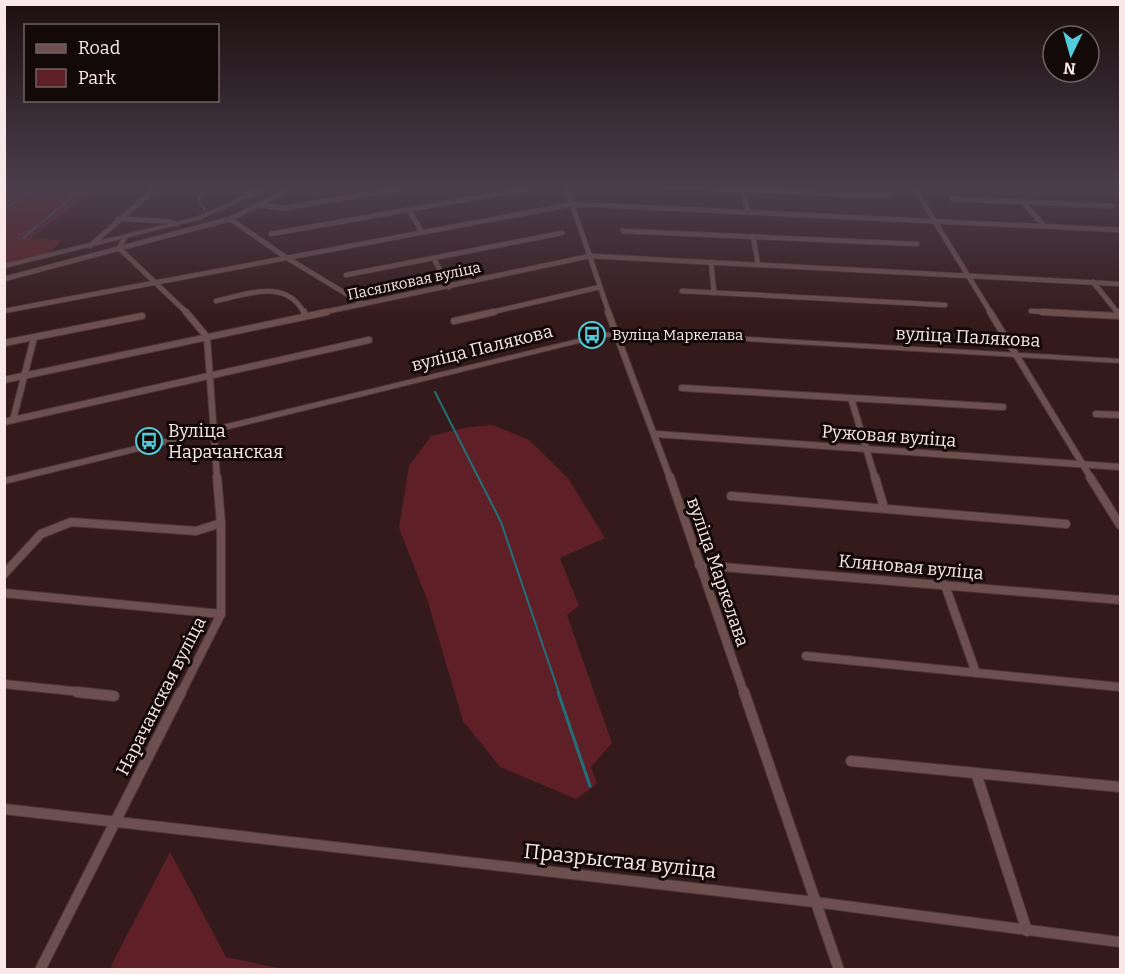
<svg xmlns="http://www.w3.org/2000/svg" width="1125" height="974" viewBox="0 0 1125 974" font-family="Bitter,serif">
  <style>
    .green { fill: #5f1f26 }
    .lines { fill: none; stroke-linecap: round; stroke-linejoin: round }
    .stream-far2 { stroke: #20717b; stroke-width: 1.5 }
    .stream-far1 { stroke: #20717b; stroke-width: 2 }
    .stream { stroke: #20717b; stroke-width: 3 }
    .minor-far3-casing { stroke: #4c3738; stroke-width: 6 }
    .minor-far2-casing { stroke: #4c3738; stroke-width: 8 }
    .minor-far1-casing { stroke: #4c3738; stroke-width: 10 }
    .minor-casing { stroke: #4c3738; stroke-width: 12 }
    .tertiary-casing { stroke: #4c3738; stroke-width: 2 }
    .minor-far3 { stroke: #6e4f4f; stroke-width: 4.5 }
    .minor-far2 { stroke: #6e4f4f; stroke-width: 6 }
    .minor-far1 { stroke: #6e4f4f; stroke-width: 8 }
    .minor { stroke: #6e4f4f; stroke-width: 10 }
    .tertiary { fill: #6e4f4f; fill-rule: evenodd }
    .labels { text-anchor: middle; stroke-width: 6; stroke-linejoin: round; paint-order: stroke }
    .far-street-label { font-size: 15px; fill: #fae7e7; stroke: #140909 }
    .far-poi-label { font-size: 15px; fill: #fae7e7; stroke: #140909; text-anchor: start }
    .street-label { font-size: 18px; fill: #fae7e7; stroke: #140909 }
    .poi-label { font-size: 18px; fill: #fae7e7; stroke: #140909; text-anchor: start }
    .near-street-label { font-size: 21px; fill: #fae7e7; stroke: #140909 }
  </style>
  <rect width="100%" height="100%" fill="#351a1c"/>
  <g class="green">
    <path d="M4,186H100L31,238L62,240L50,253L5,265Z"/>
    <path d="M493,425L529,440L568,478L605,538L560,558L579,606L567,615L612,743L591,767L597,784L576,799L500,767L463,721L428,602L399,528L409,466L431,436L469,427Z"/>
    <path d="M170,852L226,957L283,969H112L111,966Z"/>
  </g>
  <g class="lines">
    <g class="stream-far2">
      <path d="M200,186L203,189L199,200L206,213"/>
      <path d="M4,209L37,186"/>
      <path d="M23,238L85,186"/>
    </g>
    <path class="stream-far1" d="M435,392L501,522L559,693"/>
    <path class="stream" d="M558,692L590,786"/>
    <defs>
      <g id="minor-far3">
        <path d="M566,186L609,313"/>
        <path d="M655,186L887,196"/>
        <path d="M913,186L991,313"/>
        <path d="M1115,186H1120"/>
        <path d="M743,190L748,212"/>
        <path d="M252,196L250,194L253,186"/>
        <path d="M952,199L1112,206"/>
        <path d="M1023,202L1044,226"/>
        <path d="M259,205L285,208L415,186"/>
        <path d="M409,210L422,232"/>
        <path d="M118,219L165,221L177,224"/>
        <path d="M230,219L287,258L363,304"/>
        <path d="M623,231L917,244"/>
        <path d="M271,234L531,188"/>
        <path d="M753,236L758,264"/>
        <path d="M125,237L119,248L187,313"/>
        <path d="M90,246L158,186"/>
        <path d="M434,259L449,287"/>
        <path d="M711,262L714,293"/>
        <path d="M346,275L562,233"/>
        <path d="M4,279L230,219L296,186"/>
        <path d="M1093,282L1118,313"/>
        <path d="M682,291L945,305"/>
        <path d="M216,301C247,294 286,278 304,313"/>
        <path d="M4,311L574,204L1120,230"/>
        <path d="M1031,311L1068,313"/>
        <path d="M320,313L590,256L1120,284"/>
        <path d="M488,313L600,287"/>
      </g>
      <g id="minor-far2">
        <path d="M186,312L207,337L217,478"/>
        <path d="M304,312L306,316"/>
        <path d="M608,312L670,478"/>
        <path d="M990,312L1091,478"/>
        <path d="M1042,312L1120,316"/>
        <path d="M1117,312L1120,316"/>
        <path d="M454,321L494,312"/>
        <path d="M4,343L142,316"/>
        <path d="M4,380L327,312"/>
        <path d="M682,388L1003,407"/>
        <path d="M851,398L875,478"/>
        <path d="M1096,414L1120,415"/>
        <path d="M13,420L34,338"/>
        <path d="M4,422L369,340"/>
        <path d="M655,434L1120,467"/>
      </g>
      <g id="minor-far1">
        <path d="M670,477L744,693"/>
        <path d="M875,477L884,508"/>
        <path d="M1090,477L1120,525"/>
        <path d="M731,496L1066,524"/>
        <path d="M699,565L1120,600"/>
        <path d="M4,574L41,534L71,522L196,531L221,523"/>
        <path d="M945,585L976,673"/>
        <path d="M4,593L221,614"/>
        <path d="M806,656L1120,687"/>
        <path d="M4,684L91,693"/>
        <path d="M181,693L221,614V523L217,477"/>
      </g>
      <g id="minor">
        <path d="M77,692L114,696"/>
        <path d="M744,692L839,970"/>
        <path d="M851,761L1120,787"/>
        <path d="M976,773L1027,931"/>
        <path d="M4,809L815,902L1120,942"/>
        <path d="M40,970L181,692"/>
      </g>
      <g id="tertiary">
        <path d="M267,186H273L201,219L4,268V264L197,217Z"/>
        <path d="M645,331L1120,359V363L645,335L603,337L4,484V478L603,333Z"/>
      </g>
    </defs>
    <use href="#minor-far3" class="minor-far3-casing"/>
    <use href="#minor-far2" class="minor-far2-casing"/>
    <use href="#minor-far1" class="minor-far1-casing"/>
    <use href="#minor" class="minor-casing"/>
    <use href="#tertiary" class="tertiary-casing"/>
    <use href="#minor-far3" class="minor-far3"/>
    <use href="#minor-far2" class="minor-far2"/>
    <use href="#minor-far1" class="minor-far1"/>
    <use href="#minor" class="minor"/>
    <use href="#tertiary" class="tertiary"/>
  </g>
  <linearGradient id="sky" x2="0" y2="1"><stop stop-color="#1d0e0f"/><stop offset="0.58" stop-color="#4b3e4b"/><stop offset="1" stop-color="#4b3e4b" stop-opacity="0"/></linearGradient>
  <rect width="1125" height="322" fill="url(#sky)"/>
  <defs>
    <symbol id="bus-ring" viewBox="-11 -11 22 22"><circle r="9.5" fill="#140909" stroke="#53cbdb" stroke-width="1.5"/><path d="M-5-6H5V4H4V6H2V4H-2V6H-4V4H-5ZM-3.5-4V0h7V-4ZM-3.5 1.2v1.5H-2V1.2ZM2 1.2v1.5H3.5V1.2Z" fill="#53cbdb"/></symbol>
  </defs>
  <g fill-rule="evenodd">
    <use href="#bus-ring" x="577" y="320" width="30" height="30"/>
    <use href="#bus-ring" x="134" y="426" width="30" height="30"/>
  </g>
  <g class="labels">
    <g class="far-street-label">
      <text transform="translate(414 281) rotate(-12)" y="5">Пасялковая вуліца</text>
    </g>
    <g class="far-poi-label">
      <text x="612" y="340">Вуліца Маркелава</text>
    </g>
    <g class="street-label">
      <text transform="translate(968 337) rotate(3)" y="6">вуліца Палякова</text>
      <text transform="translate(482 348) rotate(-14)" y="6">вуліца Палякова</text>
      <text transform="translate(889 436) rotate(4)" y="6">Ружовая вуліца</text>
      <text transform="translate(911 567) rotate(5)" y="6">Кляновая вуліца</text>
      <text transform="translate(718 572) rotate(71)" y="6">вуліца Маркелава</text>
      <text transform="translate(161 696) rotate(-63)" y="6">Нарачанская вуліца</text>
    </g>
    <g class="poi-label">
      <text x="168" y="437">Вуліца<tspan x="168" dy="21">Нарачанская</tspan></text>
    </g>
    <g class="near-street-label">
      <text transform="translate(620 861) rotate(6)" y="7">Празрыстая вуліца</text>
    </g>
  </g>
  <rect width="1125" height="974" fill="none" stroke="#fae7e7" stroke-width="12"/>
  <rect x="24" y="24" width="195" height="78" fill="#140909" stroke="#706262" stroke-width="1.5"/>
  <rect x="36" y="44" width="30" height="9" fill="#6e4f4f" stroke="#706262" stroke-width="1.5"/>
  <text x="78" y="54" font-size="18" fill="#fae7e7">Road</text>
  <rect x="36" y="69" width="30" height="18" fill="#5f1f26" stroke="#706262" stroke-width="1.5"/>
  <text x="78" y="84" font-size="18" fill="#fae7e7">Park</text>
  <g transform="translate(1071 54) rotate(185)"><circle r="28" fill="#140909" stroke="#706262" stroke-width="1.5"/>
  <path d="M0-4.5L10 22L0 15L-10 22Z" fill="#53cbdb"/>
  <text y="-9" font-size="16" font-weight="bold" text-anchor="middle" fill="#fae7e7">N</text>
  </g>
</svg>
